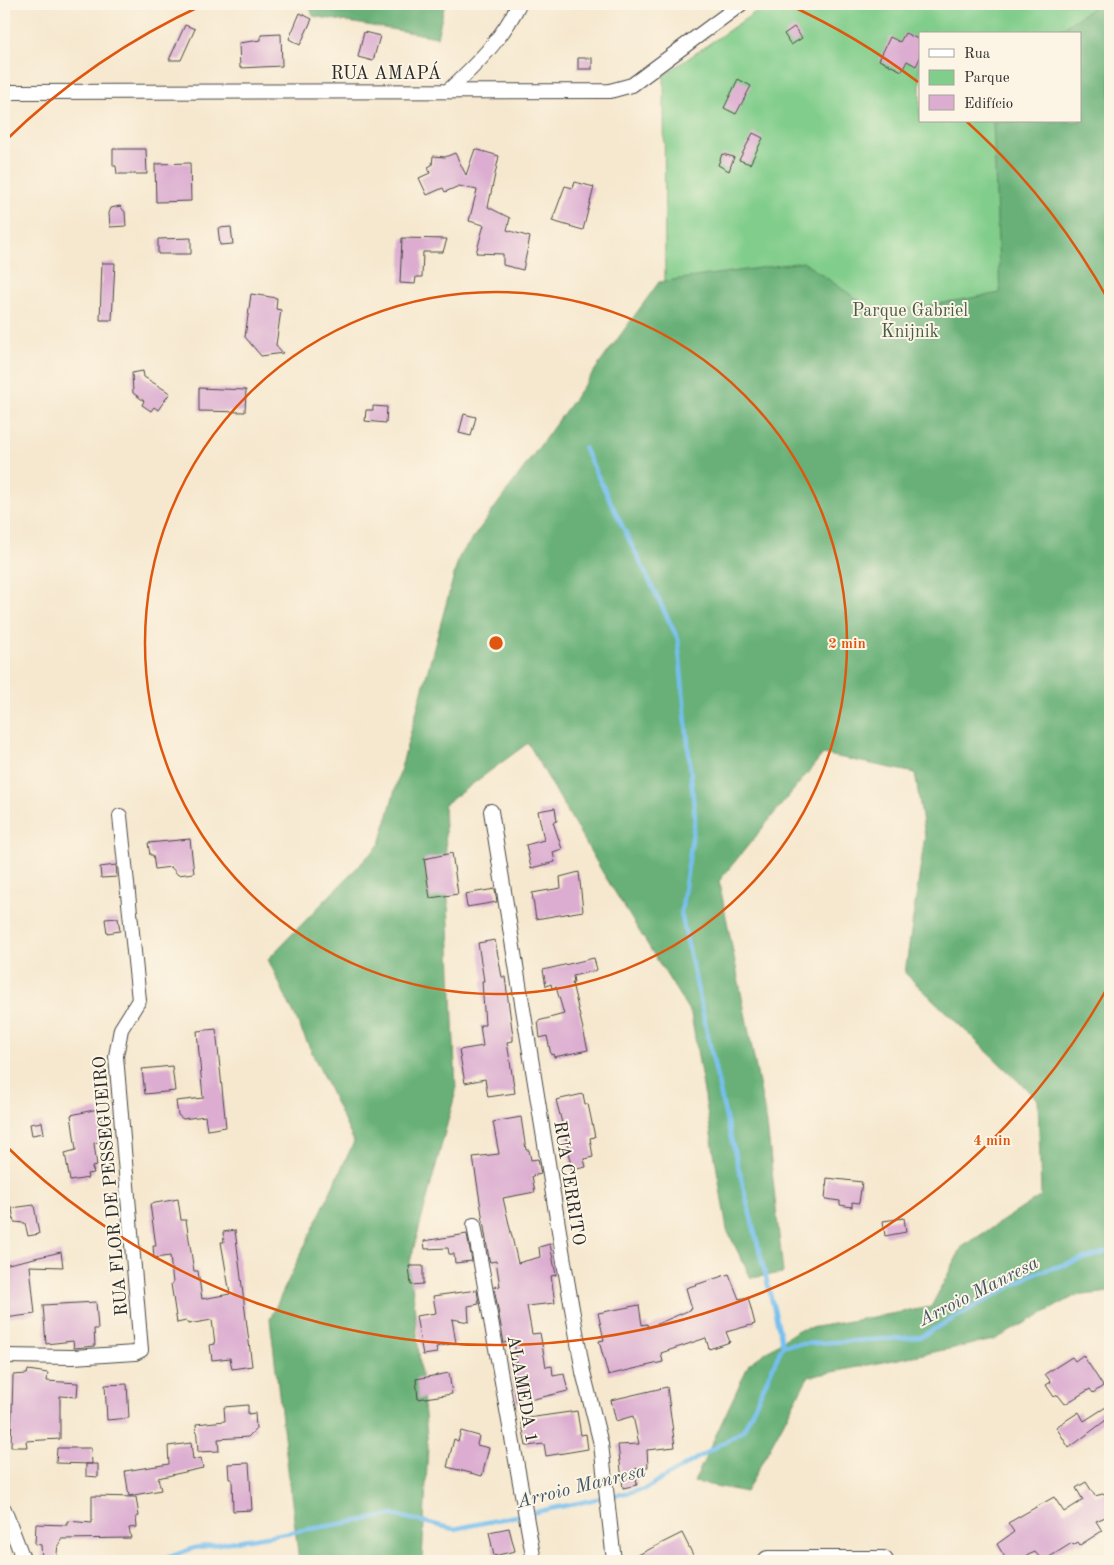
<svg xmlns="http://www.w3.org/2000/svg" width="1114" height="1565" viewBox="0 0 1114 1565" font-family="'Old Standard TT',serif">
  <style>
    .green { fill: #81cd8b; stroke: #567c5b; fill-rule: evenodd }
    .forest { fill: #68b077; stroke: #4a6e51 }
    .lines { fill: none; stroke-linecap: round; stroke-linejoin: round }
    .stream { stroke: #76bfef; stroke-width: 4.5 }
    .building { fill: #dcadd1 }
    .street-casing { stroke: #494744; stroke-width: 16 }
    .secondary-casing { stroke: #494744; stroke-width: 22 }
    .street { stroke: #fff; stroke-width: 14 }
    .secondary { stroke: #fff; stroke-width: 20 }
    .ring { fill: none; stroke: #df570e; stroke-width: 2.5 }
    .labels { text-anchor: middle; stroke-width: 4; stroke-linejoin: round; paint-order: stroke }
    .street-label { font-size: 18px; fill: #2b2b2b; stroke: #fcf5e5 }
    .park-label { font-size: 18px; fill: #455c48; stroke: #fcf5e5 }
    .water-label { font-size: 19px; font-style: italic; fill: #425766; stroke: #fcf5e5 }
    .centre { fill: #df570e; stroke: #fcf5e5; stroke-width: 2.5 }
    .ring-label { font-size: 15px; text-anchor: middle; font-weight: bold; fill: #df570e; stroke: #fcf5e5; stroke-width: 4; stroke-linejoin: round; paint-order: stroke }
  </style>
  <rect width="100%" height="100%" fill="#fcf5e5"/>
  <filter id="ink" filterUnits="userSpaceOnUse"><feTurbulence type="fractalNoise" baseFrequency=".02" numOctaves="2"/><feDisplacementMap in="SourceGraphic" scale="10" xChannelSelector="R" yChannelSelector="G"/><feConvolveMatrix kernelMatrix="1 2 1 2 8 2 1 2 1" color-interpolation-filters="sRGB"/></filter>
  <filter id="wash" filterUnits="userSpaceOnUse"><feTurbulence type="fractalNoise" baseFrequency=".0096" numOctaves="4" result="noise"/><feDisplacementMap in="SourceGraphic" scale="20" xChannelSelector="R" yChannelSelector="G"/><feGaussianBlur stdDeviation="1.12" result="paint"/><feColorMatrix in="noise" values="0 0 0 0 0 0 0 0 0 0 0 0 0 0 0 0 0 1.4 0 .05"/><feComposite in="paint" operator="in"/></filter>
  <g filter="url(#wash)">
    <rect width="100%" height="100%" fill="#f6e8cf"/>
    <path class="green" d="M767,4H1110V607L666,467L664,75ZM920,34H1080V121H920Z"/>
    <g class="forest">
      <path d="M309,4H445L437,37L313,16Z"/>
      <path d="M1098,4H1110V1292L1075,1296L994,1340L808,1377L746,1492L694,1482L749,1364L798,1330L931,1307L962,1247L1041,1196L1038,1100L905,973L925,836L915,773L823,754L719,881L767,1124L783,1273L751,1278L727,1230L691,1014L603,873L528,743L444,805L456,1091L410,1262L428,1446L422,1561H299L270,1319L354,1142L268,959L380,844L459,557L659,282L803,262L879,314L1000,293L993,121H1080V34H1054Z"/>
    </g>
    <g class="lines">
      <g class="stream">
        <path d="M584,448L678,639L695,818L681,913L725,1114L783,1345"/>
        <path d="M158,1561L194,1548L394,1515L454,1529L645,1489L743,1431L783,1345L920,1337L1033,1274L1110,1251"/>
      </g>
    </g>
    <g id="blocks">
      <g class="building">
        <path d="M300,13L312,19L300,45L289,39Z"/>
        <path d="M185,25L195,29L181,60H169Z"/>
        <path d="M794,27L802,38L791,45L784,34Z"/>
        <path d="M364,32L380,36L373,61L358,57Z"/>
        <path d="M905,33L920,40V58L916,66L907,61L902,71L879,60L890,37L900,42Z"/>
        <path d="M281,34L282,66L240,68L239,43L261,40V35Z"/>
        <rect x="578" y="58" width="14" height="11"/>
        <path d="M738,79L751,86L736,114L724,108Z"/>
        <path d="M753,133L763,138L750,164L739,160Z"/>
        <path d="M113,149H146L147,174H117L116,166H113Z"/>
        <path d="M475,149L499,156L488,207L510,218L507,230L530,237L523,270L503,265V254L476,253L484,225L469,221L477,190L459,186L445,192L443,188L427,195L419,178L430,173L428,167L432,165L433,156L445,157L455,153L466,175Z"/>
        <path d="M722,154L734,157L729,171L718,165Z"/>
        <path d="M190,163L191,201L156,202L155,164Z"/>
        <path d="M575,182L594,187L583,230L552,221L565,186L573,188Z"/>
        <path d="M120,206L125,212L126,226L110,227L109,213L111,208Z"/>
        <path d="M231,227L233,244L220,245L218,228Z"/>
        <path d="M191,238V254H158V239Z"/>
        <path d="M402,238L447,239L443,252H423L422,277H416L415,284L400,283Z"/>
        <path d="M102,263H115L112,320H100Z"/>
        <path d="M251,294L277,298L276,309L281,310L276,345L283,353L261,356L245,337Z"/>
        <path d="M143,371L144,377L170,393L158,410L154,407L151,411L142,405L144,401L133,393L132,373Z"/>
        <path d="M199,388L246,390L245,412L199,411Z"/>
        <path d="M373,406L387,407L386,423L365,421L366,410H373Z"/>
        <path d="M464,414L476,417L471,436L459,433Z"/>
        <path d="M555,808L557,821L553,822L562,849L553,852L555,862L531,868L526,845L544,840L538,811Z"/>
        <path d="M190,839L194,873L178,875L171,867L155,869L153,855H150L148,843Z"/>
        <path d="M452,853L458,894L430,898L424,859Z"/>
        <path d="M116,865L117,877L101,878L100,867Z"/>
        <path d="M579,872L583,911L536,919L532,893L561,888L560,877Z"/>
        <path d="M495,889L497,902L467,907L465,894Z"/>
        <path d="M118,918L120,931L107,933L105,919Z"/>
        <path d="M495,940L502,977H505L513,1036V1041L507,1042L515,1093L488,1097L485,1079L465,1083L459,1050L483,1046L480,1025H485L482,981H484L478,943Z"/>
        <path d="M594,958L597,970L573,976L574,983H572L588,1050L554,1057L553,1054L551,1055L547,1036L540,1038L538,1021L564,1014L556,987L552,988L551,984L546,986L543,970Z"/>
        <path d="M216,1029L226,1127L207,1130L205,1116L183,1119L178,1115L176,1101L203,1098L197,1031Z"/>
        <path d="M172,1066L175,1091L145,1094L142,1069Z"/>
        <path d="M583,1094L585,1104H588L595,1137L590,1138L593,1157L584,1159L586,1167L572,1170L567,1147L568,1146L556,1100Z"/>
        <path d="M98,1109L106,1140L94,1143L97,1166L92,1167L94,1173L87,1174L88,1178L70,1181L65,1153L76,1150L71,1115Z"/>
        <path d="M521,1117L526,1150H529L531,1160L538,1159L541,1174L532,1176L535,1192L503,1198L518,1263L540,1257L539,1247L550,1244L556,1275L551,1276L555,1303L527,1306L532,1334L540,1333L546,1367L552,1366L553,1376L564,1374L568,1391L517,1403L510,1363L517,1362L514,1341L504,1343L494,1287L500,1286L496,1261L490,1262L489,1259L473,1157L499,1154L493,1122Z"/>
        <path d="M42,1122L44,1133L32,1135L30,1124Z"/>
        <path d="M827,1178L862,1182L859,1203L852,1202V1207L840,1205V1201L825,1199Z"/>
        <path d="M178,1199L181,1220H186L194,1271H198L202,1299L230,1294L221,1242H224L223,1232L235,1230L252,1366L232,1369L230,1358L212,1360L210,1345L215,1344L212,1320L188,1324L186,1321L177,1323L171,1284L173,1283L170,1256L154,1258L153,1246H156L150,1204Z"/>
        <path d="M34,1205L39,1234L28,1236L25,1223L14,1222L12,1208Z"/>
        <path d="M904,1218L906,1232L885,1236L883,1221Z"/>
        <path d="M467,1234L472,1261L455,1263L454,1254H449L448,1248L425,1249L424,1241Z"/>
        <path d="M61,1252L63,1267L30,1266L35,1314L5,1318L4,1265Z"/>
        <path d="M409,1266H423V1284L411,1285Z"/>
        <path d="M729,1274L739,1299L748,1297L755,1324L726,1332L730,1342L709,1349L706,1338L661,1353L663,1362L608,1375L599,1341L604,1340L598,1313L639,1305L642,1325L647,1324L648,1328L692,1309L686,1288Z"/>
        <path d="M477,1290L479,1304L468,1306L469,1322L452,1319L456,1343L436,1347L437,1353L423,1355L416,1316L436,1313L433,1296Z"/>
        <path d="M96,1302L98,1329H94L95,1346L74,1348L73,1341L46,1344L43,1305Z"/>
        <path d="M1083,1355L1103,1386L1093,1393L1090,1389L1065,1404L1058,1395L1054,1397L1046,1385L1051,1382L1045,1374L1072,1357L1075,1361Z"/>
        <path d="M28,1370L48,1373L47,1381L78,1383L77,1397L60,1396V1439L26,1441L27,1447H11L13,1375L27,1374Z"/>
        <path d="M449,1373L452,1394L418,1399L416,1379Z"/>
        <path d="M127,1384L129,1418L107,1420L105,1385Z"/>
        <path d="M667,1387L675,1447L647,1450L648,1467L635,1469L637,1485L623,1488L618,1445L639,1444L633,1416L616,1421L611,1400Z"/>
        <path d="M248,1405V1414L255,1413L256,1429L248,1437L218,1439L219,1451L198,1452L196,1424L225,1421L224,1407Z"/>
        <path d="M1106,1407L1110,1417L1069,1448L1056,1427L1079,1412L1084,1421Z"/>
        <path d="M577,1411L581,1435L586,1434L588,1449L546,1456L544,1444L526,1446L521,1419Z"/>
        <path d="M461,1431L479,1436L477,1445L489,1448L482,1476L447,1467L454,1439L458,1441Z"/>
        <path d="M191,1443L193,1460L201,1458L203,1468L158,1478L161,1490L129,1496L125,1471L169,1464L168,1446Z"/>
        <path d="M57,1448H91L92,1464L56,1463Z"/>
        <path d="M249,1463L252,1510L233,1511L232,1479H229L228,1464Z"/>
        <path d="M86,1464H98V1477L86,1476Z"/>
        <path d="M1086,1482L1095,1496L1110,1492V1515L1096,1521L1102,1531L1080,1545L1078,1542L1073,1545L1072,1543L1043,1561L1035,1552L1015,1561H1007L997,1544L1014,1532L1008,1523L1054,1497L1064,1512L1083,1500L1076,1488Z"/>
        <path d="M92,1496L136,1497L139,1516L136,1517L137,1527L129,1528L131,1538L61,1539L60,1545H58L56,1561H42L41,1545L35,1544L36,1524L67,1525V1521L92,1523Z"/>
        <path d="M509,1528L515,1551L494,1556L489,1532Z"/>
        <path d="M682,1533L696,1561H626Z"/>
      </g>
    </g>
  </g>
  <g filter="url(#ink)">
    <use href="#blocks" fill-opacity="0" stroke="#494744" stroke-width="1"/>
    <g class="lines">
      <defs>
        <g id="street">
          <path d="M448,91C476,65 502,39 519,4"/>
          <path d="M4,92L610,91L632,85L741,4"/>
          <path d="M491,811L565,1268L583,1372L601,1444L614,1561"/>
          <path d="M474,1225L534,1561"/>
          <path d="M4,1356L73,1357L135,1353L141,1350L116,1056L121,1029L139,1000L120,816"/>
          <path d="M4,1509L24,1561"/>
        </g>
        <path id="secondary" d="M768,1561H883"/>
      </defs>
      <use href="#street" class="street-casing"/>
      <use href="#secondary" class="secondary-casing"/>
      <use href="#street" class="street"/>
      <use href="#secondary" class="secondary"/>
    </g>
  </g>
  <g class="ring">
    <circle cx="496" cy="643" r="351"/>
    <path d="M1110 983A702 702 0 0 1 4 1144M4 142A702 702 0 0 1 205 4M787 4A702 702 0 0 1 918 82M966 121A702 702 0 0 1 1110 303"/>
  </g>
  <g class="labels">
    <g class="street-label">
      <text x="386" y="79">RUA AMAPÁ</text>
      <text transform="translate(570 1183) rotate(81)" y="6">RUA CERRITO</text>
      <text transform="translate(110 1186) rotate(-95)" y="6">RUA FLOR DE PESSEGUEIRO</text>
      <text transform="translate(523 1389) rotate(80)" y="6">ALAMEDA 1</text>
    </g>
    <g class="park-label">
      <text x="910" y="316">Parque Gabriel<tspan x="910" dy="21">Knijnik</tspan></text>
    </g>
    <g class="water-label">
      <text transform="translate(978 1290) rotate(-27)" y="7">Arroio Manresa</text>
      <text transform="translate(581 1485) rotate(-14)" y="7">Arroio Manresa</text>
    </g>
  </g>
  <circle cx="496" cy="643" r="8" class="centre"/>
  <g class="ring-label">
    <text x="847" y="648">2 min</text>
    <text x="992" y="1145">4 min</text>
  </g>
  <rect width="1114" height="1565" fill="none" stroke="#fcf5e5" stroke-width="20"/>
  <rect x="919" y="32" width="162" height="90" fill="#fcf5e5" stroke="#a8a49b"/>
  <rect x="929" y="49" width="25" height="8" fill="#ffffff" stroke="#a8a49b"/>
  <text x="964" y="58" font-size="15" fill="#2b2b2b">Rua</text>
  <rect x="929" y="70" width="25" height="15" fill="#81cd8b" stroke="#a8a49b"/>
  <text x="964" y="82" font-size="15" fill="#2b2b2b">Parque</text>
  <rect x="929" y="95" width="25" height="15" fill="#dcadd1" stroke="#a8a49b"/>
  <text x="964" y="108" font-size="15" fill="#2b2b2b">Edifício</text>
</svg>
